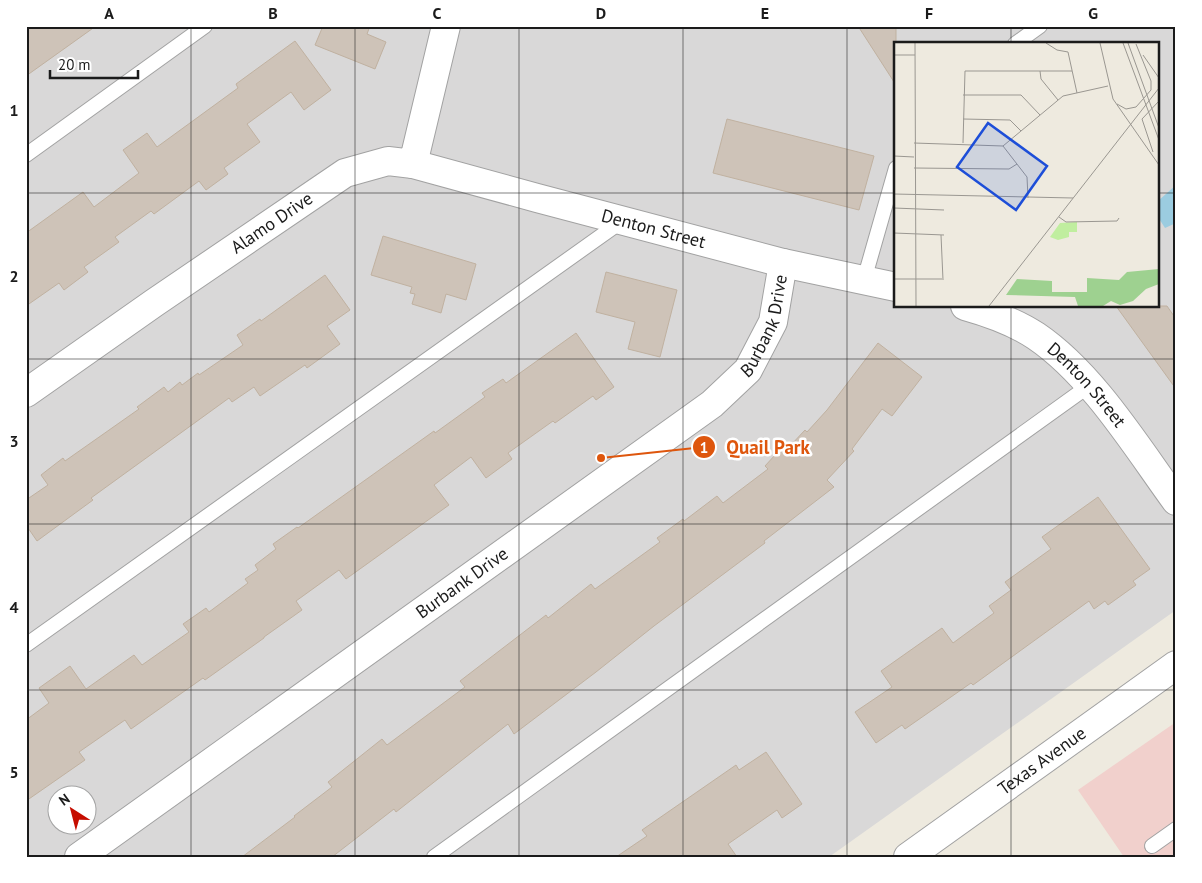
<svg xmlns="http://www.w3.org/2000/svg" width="1202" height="883" viewBox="0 0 1202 883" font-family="'PT Sans',sans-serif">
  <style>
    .residential { fill: #d9d8d8; fill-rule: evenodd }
    .commercial { fill: #f1d0cc }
    .water { fill: #9bcce0 }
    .building { fill: #cec3b8; stroke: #c0b1a0 }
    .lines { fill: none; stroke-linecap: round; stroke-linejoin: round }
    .service-casing { stroke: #a2a2a2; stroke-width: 16 }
    .minor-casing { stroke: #a2a2a2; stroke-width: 30 }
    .tertiary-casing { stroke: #a2a2a2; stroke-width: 30 }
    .service { stroke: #fff; stroke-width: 14 }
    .minor { stroke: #fff; stroke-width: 28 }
    .tertiary { stroke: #fff; stroke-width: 28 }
    .grid { fill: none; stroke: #1b1b1b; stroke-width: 1; stroke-opacity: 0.55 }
    .labels { text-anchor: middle; stroke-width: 5; stroke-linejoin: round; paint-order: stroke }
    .street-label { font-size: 18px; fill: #1b1b1b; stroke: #fff }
    .inset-road { fill: none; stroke: #9a9791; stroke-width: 1 }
    .view { fill: #1d4ed8; fill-opacity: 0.15; stroke: #1d4ed8; stroke-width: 2.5 }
    .inset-edge { fill: none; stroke: #1b1b1b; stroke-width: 2.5 }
    .leader { fill: none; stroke: #de560d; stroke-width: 2 }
    .callout-dot { fill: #de560d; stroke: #fff; stroke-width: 2 }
    .mark-label { font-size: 15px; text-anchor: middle; font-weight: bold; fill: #fff }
    .callout-label { font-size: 19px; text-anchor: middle; font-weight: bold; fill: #de560d; stroke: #fff; stroke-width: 5; stroke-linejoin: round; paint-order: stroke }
    .neatline { fill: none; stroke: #1b1b1b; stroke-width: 2 }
    .grid-label { font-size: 16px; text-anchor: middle; font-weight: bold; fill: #1b1b1b }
  </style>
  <rect width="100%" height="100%" fill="#eeeadf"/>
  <path class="residential" d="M26,26H1176V610L829,857H26ZM896,44H1158V306H896ZM58,796H88V826H58Z"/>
  <path class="commercial" d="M1176,722V857H1124L1078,790Z"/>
  <path class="water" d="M1176,185V223L1165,228L1158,217V201Z"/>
  <g class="building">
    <path d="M26,26H96L26,76Z"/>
    <path d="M323,26H370L367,34L386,42L375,69L315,45Z"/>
    <path d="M858,26H896V85Z"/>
    <path d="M295,41L331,90L304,110L291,92L247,124L260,142L224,168L228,174L206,190L199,181L154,214L151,211L115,237L119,242L84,267L88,272L64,290L59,283L26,306V233L83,192L94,207L139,173L123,150L147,133L157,147L238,88L236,84Z"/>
    <path d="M727,119L874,156L859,210L713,173Z"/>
    <path d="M383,236L476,264L466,300L446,294L441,313L412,304L415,294L410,293L412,287L371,275Z"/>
    <path d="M606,272L677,290L660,357L628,349L635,322L596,312Z"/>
    <path d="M325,275L350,310L327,326L340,344L307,368L305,365L260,396L254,387L232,402L229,398L91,498L93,500L37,541L26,525V500L48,485L41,475L63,458L65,461L139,409L137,407L164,387L168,392L180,382L182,385L198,373L199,375L243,345L237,335L260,319L261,321Z"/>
    <path d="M1116,306H1167L1176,319V389Z"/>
    <path d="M576,333L614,387L596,400L593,396L555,423L553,421L508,453L512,459L486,478L471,457L434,485L449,505L346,579L339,570L296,601L302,610L264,637V638L205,680L203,678L131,729L125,720L79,752L85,760L26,801V720L49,703L39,688L70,666L86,689L134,655L142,665L189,632L183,624L206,608L209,612L248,583L245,579L258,570L255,565L276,549L273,544L297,527L298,528L434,431L435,433L485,397L482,393L503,379L506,383Z"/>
    <path d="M878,343L922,377L892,416L882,409L852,449L854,451L827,480L834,487L764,541L765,543L654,626L596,672L514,734L508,724L396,812L394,809L332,857H242L295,817L294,816L332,787L328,782L382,739L387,745L465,687L460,681L546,615L548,618L591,584L595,589L660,542L657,538L683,519L684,521L717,496L723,503L768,469L765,466L786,443L790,446L805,430L807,432L827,410Z"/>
    <path d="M1098,497L1150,569L1133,581L1136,585L1108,605L1105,601L1094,609L1089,601L973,685L971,683L905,729L902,725L876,743L855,712L892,687L881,671L942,628L953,643L994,613L989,606L1011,590L1005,582L1051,549L1042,537Z"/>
    <path d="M766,752L802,804L782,818L777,810L728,844L737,857H616L647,836L642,830L736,765L739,770Z"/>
  </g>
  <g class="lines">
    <defs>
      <g id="service">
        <path d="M1015,44L1040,26"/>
        <path d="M26,155L205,26"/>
        <path d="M864,280L896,168"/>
        <path d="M26,645L622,221"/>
        <path d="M1152,846L1176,829"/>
        <path d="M434,857L1090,385"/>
      </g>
      <g id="minor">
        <path id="s1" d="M413,164L537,198L783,263L896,287"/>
        <path id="s2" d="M965,306C990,313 1015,322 1036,336C1092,374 1136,446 1176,501"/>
        <path id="s3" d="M26,393L154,303L345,173L388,161L413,164L446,26"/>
        <path id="s4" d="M79,857L712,404L748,370L773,322L783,263"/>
      </g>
      <g id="tertiary">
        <path id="s5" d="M908,857L1176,665"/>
      </g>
    </defs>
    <use href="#service" class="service-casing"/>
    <use href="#minor" class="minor-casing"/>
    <use href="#tertiary" class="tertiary-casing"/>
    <use href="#service" class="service"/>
    <use href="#minor" class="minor"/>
    <use href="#tertiary" class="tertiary"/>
  </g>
  <path class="grid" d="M191,26V857M355,26V857M519,26V857M683,26V857M847,26V857M1011,26V44M26,193H896M1158,193H1176M1011,306V857M26,359H1176M26,524H1176M26,690H1176"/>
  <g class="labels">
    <g class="street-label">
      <text dy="6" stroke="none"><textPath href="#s3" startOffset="299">Alamo Drive</textPath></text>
      <text dy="6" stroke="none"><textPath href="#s1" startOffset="249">Denton Street</textPath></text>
      <text dy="6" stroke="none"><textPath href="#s4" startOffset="876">Burbank Drive</textPath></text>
      <text dy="6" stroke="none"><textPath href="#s2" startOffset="148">Denton Street</textPath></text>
      <text dy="6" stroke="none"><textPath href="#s4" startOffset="471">Burbank Drive</textPath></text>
      <text dy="6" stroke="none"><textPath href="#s5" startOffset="165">Texas Avenue</textPath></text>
    </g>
  </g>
  <g transform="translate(894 42)">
    <rect width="265" height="265" fill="#eeeadf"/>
    <path d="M183,180V190H175V195L164,198L156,195L166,181Z" fill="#c0ee9f"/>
    <path d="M265,227V242L252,247L239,259L226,263L217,259L209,264H184L181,255L112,253L123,237L158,239V250H193V236L225,238L233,230Z" fill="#9ed190"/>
    <path class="inset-road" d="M21,1L22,264M152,1L163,8L174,10L183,51M206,1L219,57L265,123M229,1L265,98M234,1L265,86M0,13H21M249,13L265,36M146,29L147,37L164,58M69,53H127L146,73M223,62L232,67L242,65L257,48V39L242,2M69,77L116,78L127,89M20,101L109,104L169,54L214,44M69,101L71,29H178M109,104L133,135L134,156M259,110L248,77L265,59M0,114L20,115M20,126L115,127L123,122M0,152L179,156M0,166L50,168M165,175L172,180L223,179L225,176M0,191L50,193M47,193L49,238M0,237H48M95,264L265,46"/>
    <path class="view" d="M94,81L153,124L122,168L63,125Z"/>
    <rect width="265" height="265" class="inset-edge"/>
  </g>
  <path class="leader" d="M601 458L704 447"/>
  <g class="callout-dot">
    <circle cx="601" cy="458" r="5"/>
    <circle cx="704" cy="447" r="12"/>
  </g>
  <g class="mark-label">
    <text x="704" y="453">1</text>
  </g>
  <g class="callout-label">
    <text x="768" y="454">Quail Park</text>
  </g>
  <rect width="1202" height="883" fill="none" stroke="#ffffff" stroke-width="55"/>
  <g transform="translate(72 810) rotate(324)"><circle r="24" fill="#ffffff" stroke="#a4a4a4"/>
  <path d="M0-4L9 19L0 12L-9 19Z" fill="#c60d00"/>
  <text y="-8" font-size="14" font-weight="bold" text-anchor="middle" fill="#1b1b1b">N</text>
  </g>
  <path d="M50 70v8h88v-8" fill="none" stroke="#1b1b1b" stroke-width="2.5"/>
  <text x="58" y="70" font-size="15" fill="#1b1b1b" stroke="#ffffff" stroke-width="4" paint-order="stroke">20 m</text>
  <rect x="28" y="28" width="1146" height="828" class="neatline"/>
  <g class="grid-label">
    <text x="109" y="19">A</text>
    <text x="273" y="19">B</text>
    <text x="437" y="19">C</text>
    <text x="601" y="19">D</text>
    <text x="765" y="19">E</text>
    <text x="929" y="19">F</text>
    <text x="1093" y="19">G</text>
    <text x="14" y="116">1</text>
    <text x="14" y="282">2</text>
    <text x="14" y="447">3</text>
    <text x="14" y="613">4</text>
    <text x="14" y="778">5</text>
  </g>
</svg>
